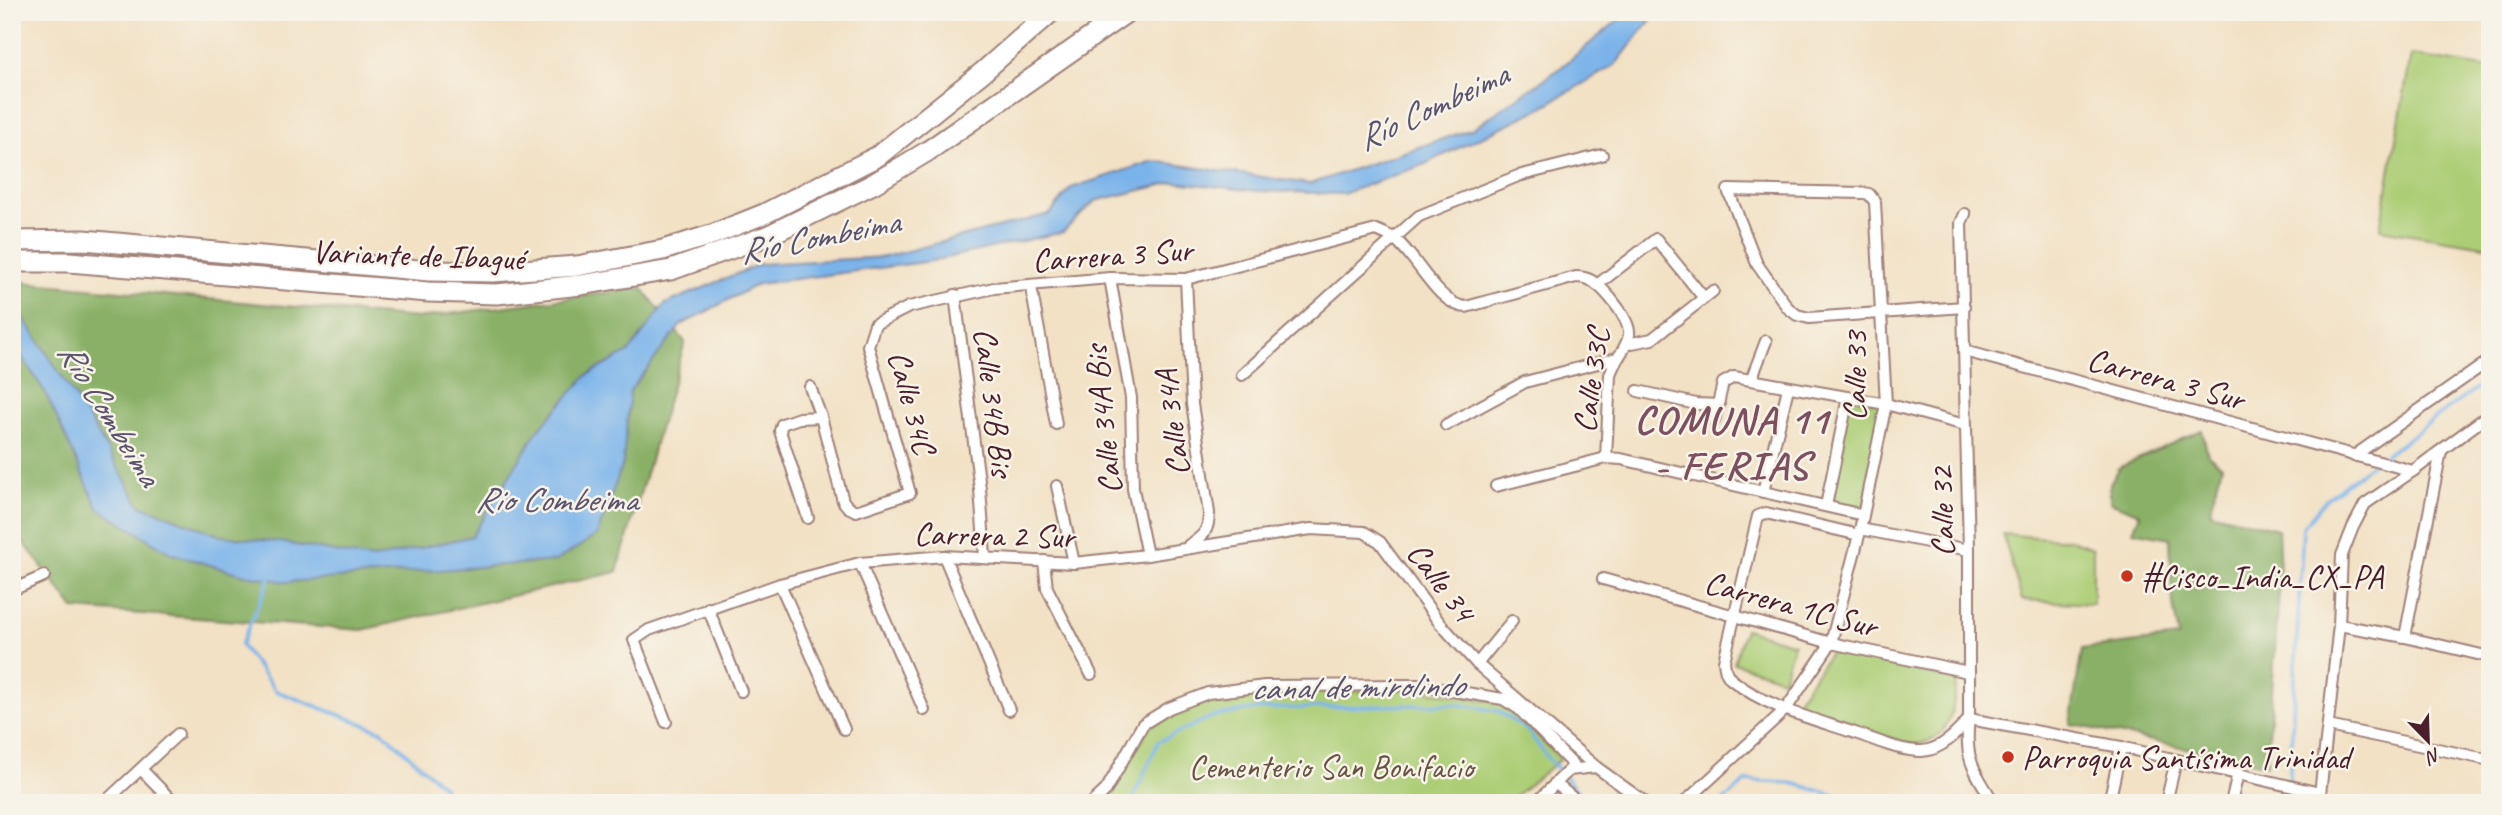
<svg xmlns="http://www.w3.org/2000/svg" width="2502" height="815" viewBox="0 0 2502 815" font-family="Caveat,sans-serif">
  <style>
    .green { fill: #accd75; stroke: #7b7650; stroke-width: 2 }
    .forest { fill: #89b066; stroke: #6a6848; stroke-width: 2 }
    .water { fill: #7ab3ea; stroke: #62698a; stroke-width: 2 }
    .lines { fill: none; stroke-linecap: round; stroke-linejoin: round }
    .stream { stroke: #7ab3ea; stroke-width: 3.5 }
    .minor-casing { stroke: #9e8078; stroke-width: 14 }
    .trunk-casing { stroke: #9e8078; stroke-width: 23 }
    .minor { stroke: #fff; stroke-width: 10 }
    .trunk { stroke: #fff; stroke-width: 19 }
    .poi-dot { fill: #c8321e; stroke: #f7f3e8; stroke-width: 2.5 }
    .labels { text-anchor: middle; stroke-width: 5; stroke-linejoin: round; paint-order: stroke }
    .street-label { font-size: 33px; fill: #4a1f2b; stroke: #f7f3e8 }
    .poi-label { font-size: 33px; fill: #4a1f2b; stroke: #f7f3e8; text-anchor: start }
    .park-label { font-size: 33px; fill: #675341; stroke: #f7f3e8 }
    .water-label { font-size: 35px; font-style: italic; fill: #5b536e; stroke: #f7f3e8 }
    .district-label { font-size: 40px; font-weight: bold; letter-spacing: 2px; fill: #7d5060; stroke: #f7f3e8 }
  </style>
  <rect width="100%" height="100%" fill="#f7f3e8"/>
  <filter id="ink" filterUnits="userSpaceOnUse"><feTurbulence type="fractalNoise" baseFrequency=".0143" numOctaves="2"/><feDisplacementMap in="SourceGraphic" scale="14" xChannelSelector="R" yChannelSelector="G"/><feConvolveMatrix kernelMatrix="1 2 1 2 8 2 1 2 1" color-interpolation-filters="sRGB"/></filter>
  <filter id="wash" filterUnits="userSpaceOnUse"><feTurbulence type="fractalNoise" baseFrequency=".00686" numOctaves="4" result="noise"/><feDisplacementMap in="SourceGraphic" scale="28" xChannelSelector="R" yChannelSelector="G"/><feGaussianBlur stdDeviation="1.57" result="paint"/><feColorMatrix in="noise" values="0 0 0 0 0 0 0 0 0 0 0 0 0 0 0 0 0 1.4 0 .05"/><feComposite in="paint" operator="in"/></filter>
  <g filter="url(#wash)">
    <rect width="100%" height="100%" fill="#f2e1c5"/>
    <g class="green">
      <path d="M2411,55L2490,68V247L2380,229Z"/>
      <path d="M1848,397L1886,404L1863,515L1826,506Z"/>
      <path d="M2003,534L2071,540L2093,548V604L2022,600Z"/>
      <path d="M1745,629L1794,644L1783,679L1734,663Z"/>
      <path d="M1832,650L1957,681C1952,714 1952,739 1913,745L1793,707Z"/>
      <path d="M1417,689L1502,703L1515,712L1561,759L1506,803H1102L1114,792L1149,727L1209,698L1249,694Z"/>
    </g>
    <g class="forest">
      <path d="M21,282L418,318L642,288L685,342L617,572L362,630L74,609L12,527V283Z"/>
      <path d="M2202,430L2208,455L2222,466L2210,512L2278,529L2280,577L2267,765L2070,724L2082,649L2179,637L2173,605L2170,538L2133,531L2140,514L2110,502V484L2120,467Z"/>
    </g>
    <path class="water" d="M1628,12H1657L1615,65L1535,111L1425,164L1343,194L1257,191L1175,182L1095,201L1063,232L932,261L758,284L681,325L630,391L623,463L597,535L556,561L287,582L245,575L172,554L98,508L45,392L12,342V307L18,309L85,412L140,505L221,536L280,542L373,559L472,536L538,430L587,375L629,352L665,304L760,264L884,257L1050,214L1071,188L1153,161L1310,184L1472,129L1559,69Z"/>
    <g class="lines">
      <g class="stream">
        <path d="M2379,460L2490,378"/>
        <path d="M270,578L241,645L276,691L382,731L444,787L440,803"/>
        <path d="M1131,803L1158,742L1211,717L1257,709L1456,704L1498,711L1527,730L1547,757L1589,803"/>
        <path d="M1720,803L1747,781L1792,783L1862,803"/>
        <path d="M2290,803V769L2303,527L2326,499L2372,464"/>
      </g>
    </g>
  </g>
  <g filter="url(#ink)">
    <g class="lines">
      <defs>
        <g id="minor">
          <path d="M1965,214L1961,223L1969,550V719C1964,759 1973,769 1994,803"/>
          <path d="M1110,278L1131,398L1133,489L1147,555"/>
          <path d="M1186,279L1192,404L1209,513C1209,530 1204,536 1189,545"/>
          <path d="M1597,285L1656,239L1704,298"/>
          <path d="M1031,287L1056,424"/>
          <path d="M955,295L980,489L985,557"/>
          <path d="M1627,344L1652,339L1713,291"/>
          <path d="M1964,351L2413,471L2490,414"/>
          <path d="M1242,375L1419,216L1518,176L1602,155"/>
          <path d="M1751,380L1766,341"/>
          <path d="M810,387L821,417L843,501L848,507L856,511L910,493L868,346L875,324L909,307L994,288L1110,278L1186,279L1376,230C1382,233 1390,235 1396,240C1417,257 1438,305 1466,307L1576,277C1582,277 1587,278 1592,281C1605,289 1631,320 1629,335C1627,349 1614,360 1610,375L1606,458"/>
          <path d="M1638,391L1696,404L1719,405"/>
          <path d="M1714,421L1723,383L1734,377L1886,404L1965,425"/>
          <path d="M1446,425L1525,382L1617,358"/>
          <path d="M2354,456L2490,360"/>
          <path d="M1057,486L1074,563"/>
          <path d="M1496,486L1606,458L1621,459L1863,515"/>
          <path d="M1763,492L1788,388"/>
          <path d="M1826,506L1848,397"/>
          <path d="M808,518L780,431L782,424L799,418L821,417"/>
          <path d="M1860,529L1969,550"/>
          <path d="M1859,535L1766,513L1758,516L1724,661C1725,669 1726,675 1732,680C1767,708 1814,719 1855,733C1876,740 1899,751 1922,751C1942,750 1958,732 1969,719L2121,747L2320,793"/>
          <path d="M944,556L1009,710"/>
          <path d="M1044,561L1047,588L1091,674"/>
          <path d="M860,563L924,710"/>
          <path d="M1603,579L1831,643L1968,672"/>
          <path d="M780,584L844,729"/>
          <path d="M12,590L44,576"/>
          <path d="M708,608L741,691"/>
          <path d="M2339,625L2405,637L2490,657"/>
          <path d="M2405,637L2441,451"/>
          <path d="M1477,664L1512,621"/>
          <path d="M666,722L634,640L649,630L780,584L860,563L944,556L1074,563L1147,555L1311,529L1364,532L1380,542L1439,622L1477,664L1596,767L1646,803"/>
          <path d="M2328,726L2490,760"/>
          <path d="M141,769L174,803"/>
          <path d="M1555,783L1579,803"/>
          <path d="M104,803L178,734"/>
          <path d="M1092,803L1106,790L1143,724L1169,708L1208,693L1265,686L1417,685L1503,699L1519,709L1577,769"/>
          <path d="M1536,803L1569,770L1596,767"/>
          <path d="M1684,803L1786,709L1831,643L1859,535L1886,404L1875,202L1869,194L1864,193L1728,190L1757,264L1788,308L1797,315L1809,318L1964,307"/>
          <path d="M2109,803L2121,747"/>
          <path d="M2166,803L2176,760"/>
          <path d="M2231,803L2238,773"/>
          <path d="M2319,803L2339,625L2342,555L2353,527L2365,504L2413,471"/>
        </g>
        <g id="trunk">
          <path d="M12,241L84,240L429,271L493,272L577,266L663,250L714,234L764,214L878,156L984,71L1051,12"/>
          <path d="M12,262H69L428,292L497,294L581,285L671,270L767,236L873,184L928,151L1127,12"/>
        </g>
      </defs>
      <use href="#minor" class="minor-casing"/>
      <use href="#trunk" class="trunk-casing"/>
      <use href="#minor" class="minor"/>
      <use href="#trunk" class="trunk"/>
    </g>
  </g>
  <g class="poi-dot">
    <circle cx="2127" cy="576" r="7"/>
    <circle cx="2008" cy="757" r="7"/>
  </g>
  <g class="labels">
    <g class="street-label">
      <text transform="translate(418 254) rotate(2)" y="12">Variante de Ibagué</text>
      <text transform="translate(1112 254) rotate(-4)" y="12">Carrera 3 Sur</text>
      <text transform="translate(1854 376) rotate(-89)" y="12">Calle 33</text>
      <text transform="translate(2166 378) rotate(15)" y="12">Carrera 3 Sur</text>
      <text transform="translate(1590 380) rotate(-82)" y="12">Calle 33C</text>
      <text transform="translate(913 402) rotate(75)" y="12">Calle 34C</text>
      <text transform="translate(995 402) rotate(83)" y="12">Calle 34B Bis</text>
      <text transform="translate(1102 420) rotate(-96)" y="12">Calle 34A Bis</text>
      <text transform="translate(1171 423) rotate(-97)" y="12">Calle 34A</text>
      <text transform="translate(1941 512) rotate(-91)" y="12">Calle 32</text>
      <text transform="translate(994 534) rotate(1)" y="12">Carrera 2 Sur</text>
      <text transform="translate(1442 581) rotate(53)" y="12">Calle 34</text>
      <text transform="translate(1791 603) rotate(15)" y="12">Carrera 1C Sur</text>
    </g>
    <g class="poi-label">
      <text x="2141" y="588">#Cisco_India_CX_PA</text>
      <text x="2022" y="769">Parroquia Santísima Trinidad</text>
    </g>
    <g class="park-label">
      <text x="1331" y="778">Cementerio San Bonifacio</text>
    </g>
    <g class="water-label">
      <text transform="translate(1432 106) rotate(-25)" y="12">Río Combeima</text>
      <text transform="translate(819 236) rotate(-11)" y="12">Río Combeima</text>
      <text transform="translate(110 413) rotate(58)" y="12">Río Combeima</text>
      <text x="556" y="511">Rio Combeima</text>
      <text transform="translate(1357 686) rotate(-1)" y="12">canal de mirolindo</text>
    </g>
    <g class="district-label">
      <text x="1732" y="433">COMUNA 11<tspan x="1732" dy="46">- FERIAS</tspan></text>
    </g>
  </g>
  <rect width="2502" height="815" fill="none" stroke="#f7f3e8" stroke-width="42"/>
  <g transform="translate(2428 741) rotate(157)" stroke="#f7f3e8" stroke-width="5" paint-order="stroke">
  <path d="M0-5L12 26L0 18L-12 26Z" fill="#4a1f2b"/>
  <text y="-10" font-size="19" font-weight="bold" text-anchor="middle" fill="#4a1f2b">N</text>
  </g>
</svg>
